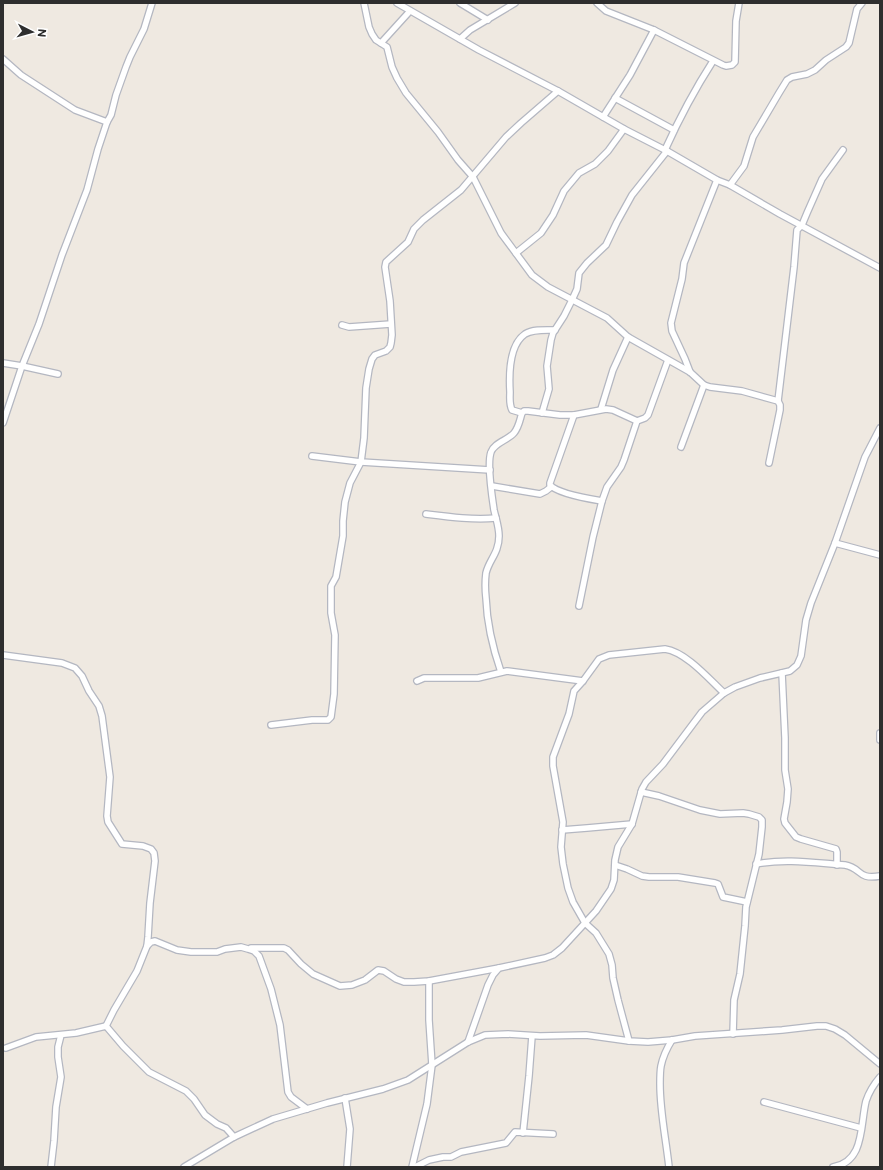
<svg xmlns="http://www.w3.org/2000/svg" width="883" height="1170" viewBox="0 0 883 1170" font-family="Commissioner,sans-serif">
  <style>
    .lines { fill: none; stroke-linecap: round; stroke-linejoin: round }
    .minor-casing { stroke: #b4b7c1; stroke-width: 8 }
    .minor { stroke: #fff; stroke-width: 5.5 }
  </style>
  <rect width="100%" height="100%" fill="#efe9e1"/>
  <g class="lines">
    <defs>
      <g id="minor">
        <path d="M364,3L369,27L372,34L376,40L387,47L392,67L397,78L406,93L438,132L458,160L473,177L501,233L532,275L548,287L607,318L628,337L690,372L704,385L710,387L742,391L778,401L780,405V410L769,463"/>
        <path d="M397,3L479,50L558,91L624,129L667,151L717,180L730,185L780,214L880,268"/>
        <path d="M460,3L488,20"/>
        <path d="M597,3L606,11L654,30L723,65L726,66L732,65L735,62L736,21L739,3"/>
        <path d="M460,39L470,30L515,3"/>
        <path d="M381,43L410,11"/>
        <path d="M3,59L21,75L75,110L107,122"/>
        <path d="M615,98L674,130"/>
        <path d="M603,117L630,75L654,30"/>
        <path d="M665,150C679,119 695,89 713,61"/>
        <path d="M730,185L744,166L753,137L779,93L787,80L792,77L807,74L815,70L826,60L846,47L849,43L857,9L862,3"/>
        <path d="M516,253L541,233L553,215L564,191L579,173L595,164L608,151L624,129"/>
        <path d="M342,325L349,327L391,324"/>
        <path d="M3,363L22,366L58,374"/>
        <path d="M690,372L685,359L672,331L671,323L682,279L684,263L717,180"/>
        <path d="M778,401L794,267L797,230L802,225L807,213L822,179L843,150"/>
        <path d="M601,409L613,370L628,337"/>
        <path d="M522,413L512,410C509,404 510,398 510,392C509,375 509,345 525,334C533,329 546,330 555,330"/>
        <path d="M542,413L549,389L547,366L551,340L553,333L564,316L572,300L577,289L579,273L587,263L606,245L617,222L632,195L667,151"/>
        <path d="M574,415L550,483V485C558,494 590,499 602,501"/>
        <path d="M3,423L22,366L39,324L62,255L87,190L98,149L107,122L111,115L116,95L126,67L130,57L144,29L152,3"/>
        <path d="M681,447L704,385"/>
        <path d="M312,456L361,462L490,470"/>
        <path d="M492,486L540,494L546,491L551,487"/>
        <path d="M426,514C450,517 473,520 496,518"/>
        <path d="M835,543L880,555"/>
        <path d="M579,606L593,537L602,501L607,487L621,467L624,460L637,421L645,418L648,415L668,360"/>
        <path d="M3,655L62,663L75,668L82,676L89,691L99,706L102,716L110,777L107,816L108,822L122,844L143,846L151,849L154,853L155,861L150,903L148,937L147,946"/>
        <path d="M501,672C492,646 487,625 486,598C485,589 485,581 486,573C489,560 499,553 499,536C499,527 496,519 494,510C492,497 487,463 491,452C494,443 508,440 514,433C519,427 520,419 522,413L524,411H528L560,415H574L606,409L613,410L637,421"/>
        <path d="M782,673L785,738V770L788,789L787,802L784,819L785,823L796,837L801,839L836,849L837,852V865"/>
        <path d="M417,681L424,678H478L507,671L583,681"/>
        <path d="M271,725L312,720H328L331,717L334,694L335,635L331,613V586L336,577L343,536V521L345,502L350,483L361,462L364,438L366,388L369,369L372,359L375,355L386,351L390,347L391,343L392,335L390,301L385,267L386,262L408,242L414,229L423,220L461,190L506,137L521,123L558,91"/>
        <path d="M880,733V740"/>
        <path d="M641,792L659,796L700,810L720,814L743,813L749,814L759,817L762,820V827L759,854L746,907L745,926L740,974L734,1000L733,1034"/>
        <path d="M562,830L587,828L632,824"/>
        <path d="M756,864C786,858 816,863 845,865C862,868 857,880 880,876"/>
        <path d="M615,865L627,869L642,876L649,877H678L715,883L718,884L723,897L747,902"/>
        <path d="M251,948H284L288,950L301,964L313,974L340,986L352,985L365,980L378,970L384,971L396,979L404,982H414L429,981L499,968"/>
        <path d="M106,1026L114,1010L137,971L147,946L151,942L155,941L177,950L191,952H217L225,949L241,947L248,949L254,951L259,956L271,989L280,1025L288,1092L291,1097L307,1109"/>
        <path d="M629,1041L618,1000L613,978L612,965L609,954L596,933L585,923L573,902L568,888L563,864L561,847L563,822L553,766V757L569,714L574,691L583,681L599,659L609,655L665,649C686,652 709,679 724,693"/>
        <path d="M468,1042L488,985L493,975L499,968L545,958L553,955L562,948L596,911L611,889L614,880L615,860L618,847L632,824L642,789L646,782L663,764L702,712L724,693L735,687L760,678L790,671L797,665L801,656L806,620L811,603L835,543L865,457L880,428"/>
        <path d="M6,1048L36,1037L76,1033L106,1026L123,1046L149,1072L186,1091L194,1099L205,1115L217,1124L226,1128L234,1137"/>
        <path d="M345,1098L350,1129L347,1167"/>
        <path d="M764,1102L861,1128"/>
        <path d="M523,1133L529,1076L532,1036"/>
        <path d="M51,1167L54,1141L56,1107L61,1077L58,1057V1047L61,1035"/>
        <path d="M184,1167L234,1137L273,1119L327,1103L383,1089L408,1080L468,1042L485,1035L508,1034L540,1036L586,1035L629,1041L648,1042L672,1040L695,1036L782,1030L817,1026H826L835,1029L845,1035L880,1064"/>
        <path d="M412,1167L427,1104L432,1065L429,1020V981"/>
        <path d="M415,1167L429,1160L443,1157H451L461,1152L506,1143L515,1132L553,1134"/>
        <path d="M669,1167C666,1139 660,1112 660,1084C660,1078 660,1071 661,1066C663,1056 667,1048 672,1040"/>
        <path d="M833,1167C865,1162 860,1125 866,1101C869,1092 874,1084 880,1077"/>
      </g>
    </defs>
    <use href="#minor" class="minor-casing"/>
    <use href="#minor" class="minor"/>
  </g>
  <rect width="883" height="1170" fill="none" stroke="#2e2e2e" stroke-width="8"/>
  <g transform="translate(32 32) rotate(96)" stroke="#ffffff" stroke-width="3" paint-order="stroke">
  <path d="M0-3L7 15L0 10L-7 15Z" fill="#2e2e2e"/>
  <text y="-6" font-size="11" font-weight="bold" text-anchor="middle" fill="#2e2e2e">N</text>
  </g>
</svg>
